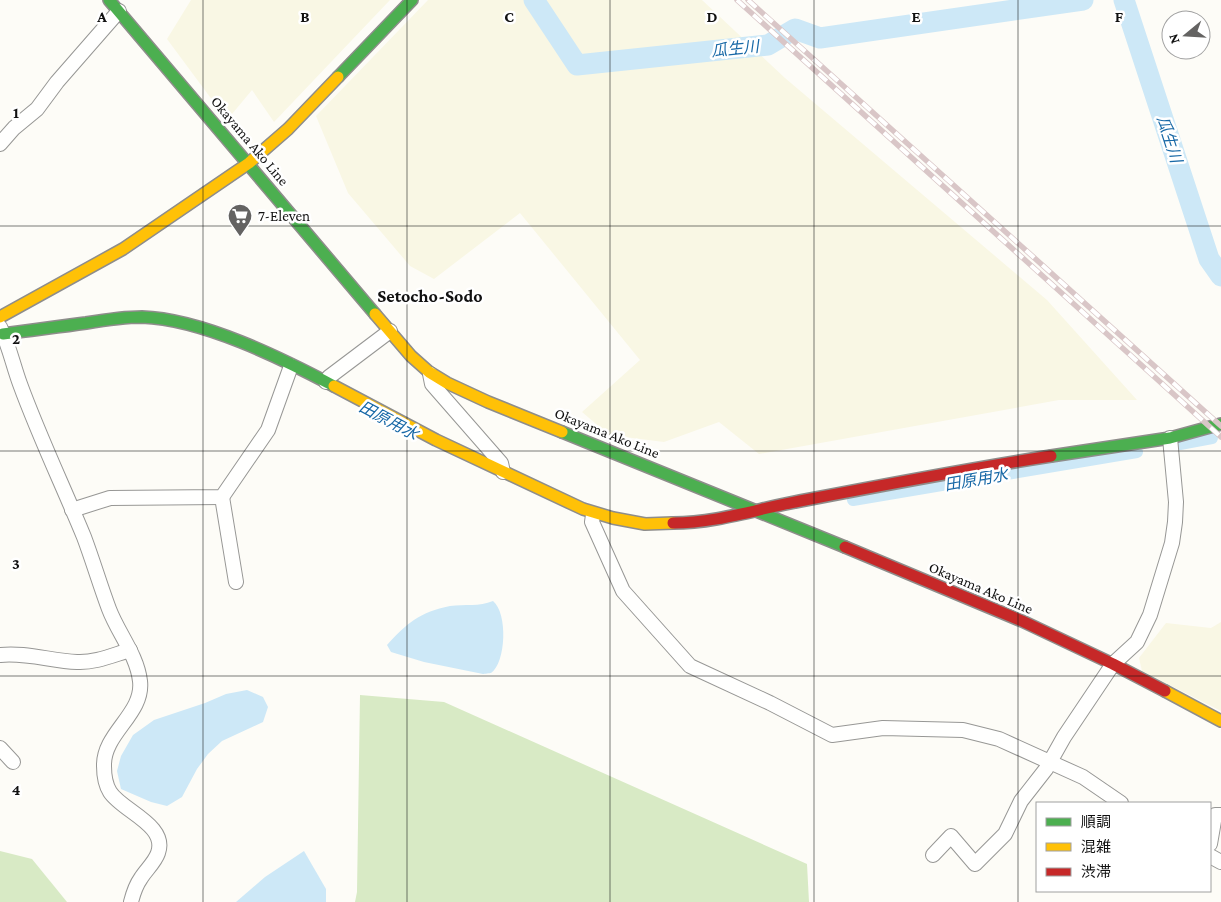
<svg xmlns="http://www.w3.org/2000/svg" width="1221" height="902" viewBox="0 0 1221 902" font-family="'Crimson Pro','Noto Sans JP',serif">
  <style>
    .farmland { fill: #f9f7e4 }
    .forest { fill: #d8eac5 }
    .water { fill: #cde8f7 }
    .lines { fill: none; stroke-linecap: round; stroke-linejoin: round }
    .canal { stroke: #cde8f7; stroke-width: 12 }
    .river { stroke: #cde8f7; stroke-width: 21 }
    .street-casing { stroke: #979795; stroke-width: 16 }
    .fast-casing { stroke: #8e8d8b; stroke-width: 14 }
    .slow-casing { stroke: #8e8d8b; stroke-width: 14 }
    .jam-casing { stroke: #8e8d8b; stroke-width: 14 }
    .street { stroke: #fffffe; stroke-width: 14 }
    .fast { stroke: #4caf50; stroke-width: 11 }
    .slow { stroke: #ffc107; stroke-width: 11 }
    .jam { stroke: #c62828; stroke-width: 11 }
    .rail-casing { stroke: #d9c6c7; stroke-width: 5.5 }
    .rail { stroke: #fff; stroke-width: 4; stroke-dasharray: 11; stroke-linecap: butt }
    .grid { fill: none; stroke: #111; stroke-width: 1; stroke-opacity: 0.55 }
    .labels { text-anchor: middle; stroke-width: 5; stroke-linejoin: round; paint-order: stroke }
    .street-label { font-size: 15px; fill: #111; stroke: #fff }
    .poi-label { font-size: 15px; fill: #111; stroke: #fff; text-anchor: start }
    .water-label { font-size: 16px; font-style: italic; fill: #1768a6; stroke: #fff }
    .quarter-label { font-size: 18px; font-weight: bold; fill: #111; stroke: #fff }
    .grid-label { font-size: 16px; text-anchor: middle; font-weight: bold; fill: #111; stroke: #fff; stroke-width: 5; stroke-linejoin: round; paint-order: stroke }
  </style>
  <rect width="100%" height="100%" fill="#fdfcf7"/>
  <g class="farmland">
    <path d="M191,0H390L274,122L252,90L227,120L167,39Z"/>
    <path d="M428,0H702L785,78L1047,300L1137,400H1059L759,454L719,422L664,442L609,435L582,412L640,360L520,213L434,279L410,266L348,193L316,116Z"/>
    <path d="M1221,622V711L1142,671L1139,658L1166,623L1211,628Z"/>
  </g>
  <g class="forest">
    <path d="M360,695L444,702L807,864L809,902H355L357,892Z"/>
    <path d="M0,851L32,859L67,902H0Z"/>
  </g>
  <g class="water">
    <path d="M493,601C508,613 506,663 491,673C490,673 484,674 483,674L424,662L391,652L387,645C407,623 420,612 450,606C465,604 479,607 493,601Z"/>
    <path d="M247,690L263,697L268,707L263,722L222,741L208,754L197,769L182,797L167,806L151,802L121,789L117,771L121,756L133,735L154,720L205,703L226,694Z"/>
    <path d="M304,851L326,889V902H236L265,877Z"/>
  </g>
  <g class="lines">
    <g class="canal">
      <path d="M1180,444L1212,438"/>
      <path d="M853,500L1137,452"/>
    </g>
    <g class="river">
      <path d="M534,0L577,65L768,45L795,29L820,38L1083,0"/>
      <path d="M1124,0L1209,259L1221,276"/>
    </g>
    <defs>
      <g id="street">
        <path d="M0,144L14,128L37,109L57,82L119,11"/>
        <path d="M0,327C9,345 13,365 20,384C39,436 63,486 84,537C93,561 100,585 109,609C118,633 137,655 140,681C144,714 103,733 104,766C104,775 105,784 110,792C122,811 168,825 158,853C155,862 146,870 141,878C136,885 133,894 131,902"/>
        <path d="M430,374L432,384L501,463L503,472"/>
        <path d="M326,382L329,377L390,331"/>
        <path d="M222,497L236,582"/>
        <path d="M72,510L110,498L222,497L268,430L291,366"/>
        <path d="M593,515L592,522L623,591L690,666L770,703L832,735L883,728L963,730L999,739L1083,777L1121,803"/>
        <path d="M0,655C25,652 52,661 77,662C95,663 113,655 130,650"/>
        <path d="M0,748L13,762"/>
        <path d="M1210,844L1215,815H1221"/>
        <path d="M933,855L951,836L975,864L1005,834L1021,801L1046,769L1064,737L1113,664L1137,642L1150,615L1172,543L1175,522L1176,502L1170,438"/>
        <path d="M1210,856L1221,862"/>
      </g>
      <g id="fast">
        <path d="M109,0L375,314"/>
        <path d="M338,77L412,0"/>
        <path d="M3,334C31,330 58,327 86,323C104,320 124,317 142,317C202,319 281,358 334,386"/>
        <path d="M562,432L845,547"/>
        <path d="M1051,456L1170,438L1221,424"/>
      </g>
      <g id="slow">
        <path d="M375,314L411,356L429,372L447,383L488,402L562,432"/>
        <path d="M0,317L123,249L249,163L288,129L338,77"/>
        <path d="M334,386L436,440L583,509L613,518L645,524L673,523"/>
        <path d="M1165,691L1221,721"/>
      </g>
      <g id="jam">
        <path d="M673,523C716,523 757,509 800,501C883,485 967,469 1051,456"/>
        <path d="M845,547L1022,621L1113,664L1165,691"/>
      </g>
    </defs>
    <use href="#street" class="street-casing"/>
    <use href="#fast" class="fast-casing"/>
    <use href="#slow" class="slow-casing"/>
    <use href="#jam" class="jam-casing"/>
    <use href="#street" class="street"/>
    <use href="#fast" class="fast"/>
    <use href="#slow" class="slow"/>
    <use href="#jam" class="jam"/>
    <defs>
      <g id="rail">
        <path d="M737,0L1221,437"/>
        <path d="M748,0L1221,426"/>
      </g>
    </defs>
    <use href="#rail" class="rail-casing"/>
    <use href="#rail" class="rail"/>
  </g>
  <path class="grid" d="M203,0V902M407,0V902M610,0V902M814,0V902M1018,0V902M0,226H1221M0,451H1221M0,676H1221"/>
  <defs>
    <symbol id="supermarket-pin" viewBox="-11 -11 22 30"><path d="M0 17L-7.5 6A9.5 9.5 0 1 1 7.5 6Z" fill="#646362" stroke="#fff"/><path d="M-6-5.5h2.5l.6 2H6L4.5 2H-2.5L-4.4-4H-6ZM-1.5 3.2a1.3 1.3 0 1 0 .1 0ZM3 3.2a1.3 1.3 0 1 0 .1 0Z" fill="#fff"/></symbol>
  </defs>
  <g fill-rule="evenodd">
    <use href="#supermarket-pin" x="226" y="202" width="28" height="38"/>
  </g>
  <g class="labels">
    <g class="street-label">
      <text transform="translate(250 141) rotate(50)" y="5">Okayama Ako Line</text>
      <text transform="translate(607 433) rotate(22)" y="5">Okayama Ako Line</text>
      <text transform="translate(981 588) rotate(23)" y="5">Okayama Ako Line</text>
    </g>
    <g class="poi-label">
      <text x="258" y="221">7-Eleven</text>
    </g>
    <g class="water-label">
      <text transform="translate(735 48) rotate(-6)" y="6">瓜生川</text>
      <text transform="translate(1170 139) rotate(72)" y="6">瓜生川</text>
      <text transform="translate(389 420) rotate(28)" y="6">田原用水</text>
      <text transform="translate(976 479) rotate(-10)" y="6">田原用水</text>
    </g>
    <g class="quarter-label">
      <text x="430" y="302">Setocho-Sodo</text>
    </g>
  </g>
  <g class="grid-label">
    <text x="102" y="22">A</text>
    <text x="305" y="22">B</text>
    <text x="509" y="22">C</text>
    <text x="712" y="22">D</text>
    <text x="916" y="22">E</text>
    <text x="1119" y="22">F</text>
    <text x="16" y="118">1</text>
    <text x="16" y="344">2</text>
    <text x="16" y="569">3</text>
    <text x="16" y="795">4</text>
  </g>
  <rect x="1036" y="802" width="175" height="90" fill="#ffffff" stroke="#a0a0a0"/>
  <rect x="1046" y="818" width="25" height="8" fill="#4caf50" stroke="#a0a0a0"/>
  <text x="1081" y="827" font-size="15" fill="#111111">順調</text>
  <rect x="1046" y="843" width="25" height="8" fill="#ffc107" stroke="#a0a0a0"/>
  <text x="1081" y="852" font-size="15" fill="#111111">混雑</text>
  <rect x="1046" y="868" width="25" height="8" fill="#c62828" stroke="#a0a0a0"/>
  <text x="1081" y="877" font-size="15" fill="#111111">渋滞</text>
  <g transform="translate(1186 35) rotate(252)"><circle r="24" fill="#ffffff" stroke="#a0a0a0"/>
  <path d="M0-4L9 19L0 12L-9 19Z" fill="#646362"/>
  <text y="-8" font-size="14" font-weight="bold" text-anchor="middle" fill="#111111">N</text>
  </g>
</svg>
